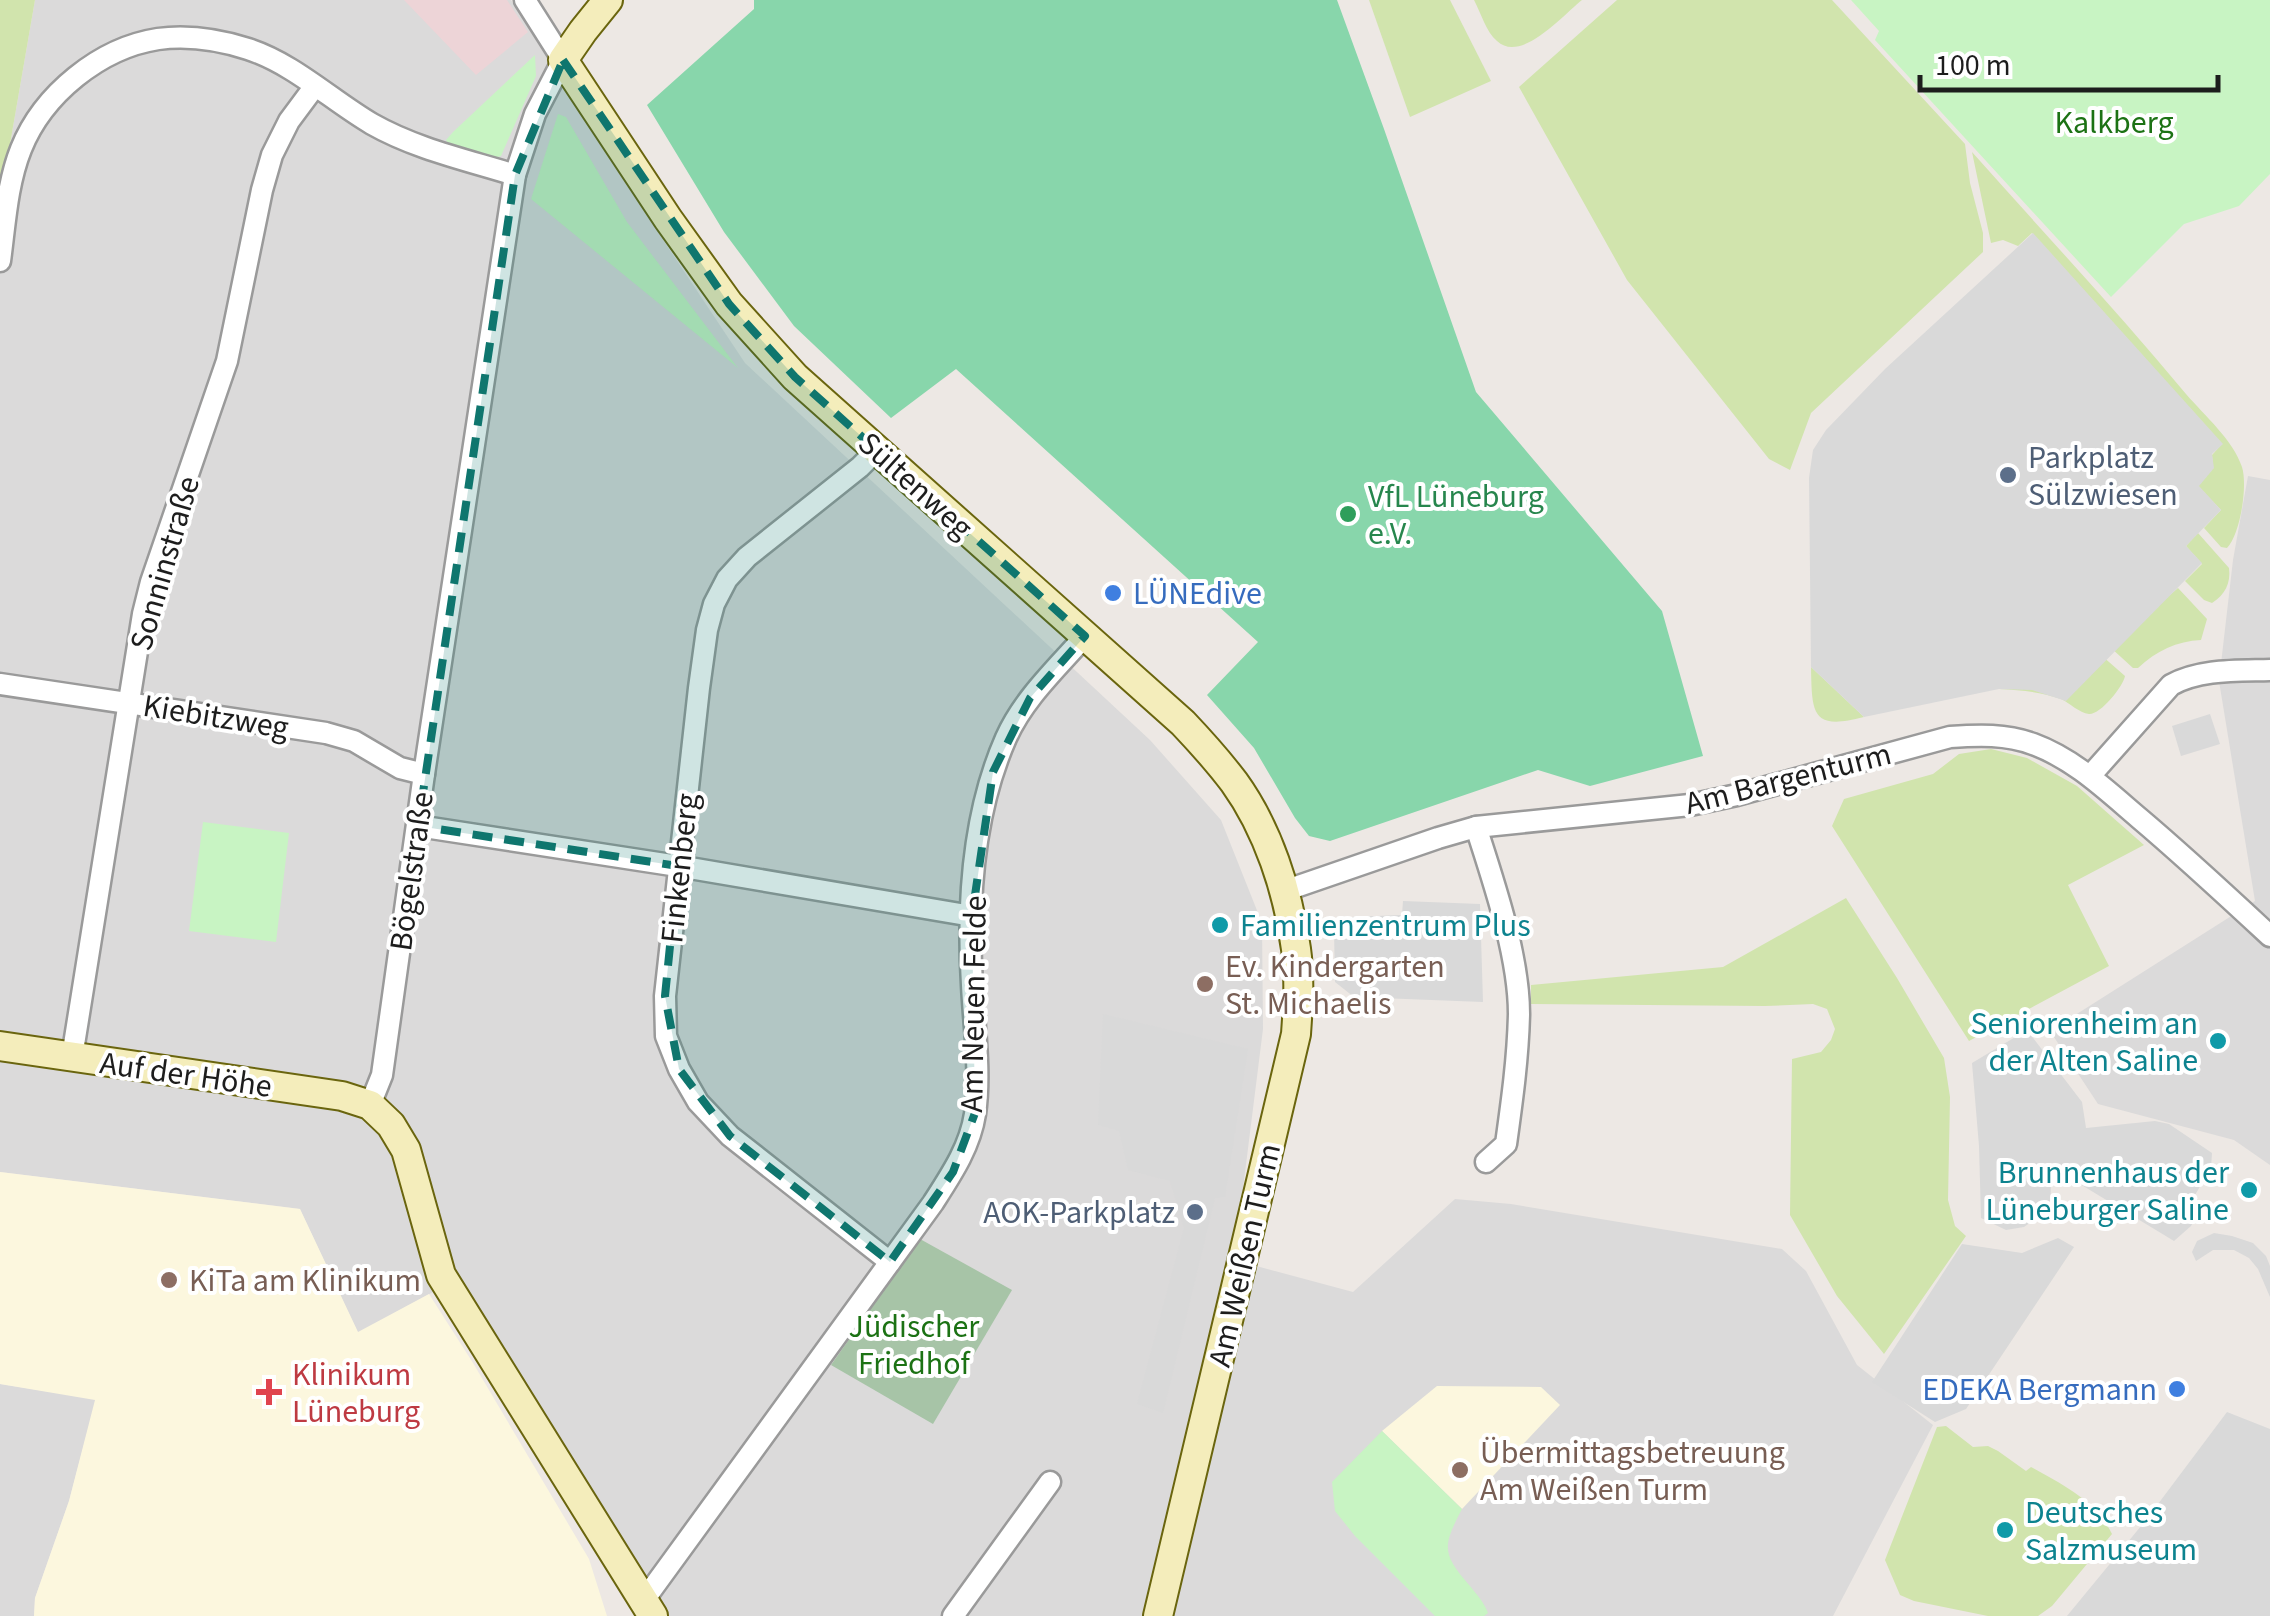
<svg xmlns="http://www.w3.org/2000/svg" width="2270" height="1616" viewBox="0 0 2270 1616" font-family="'Source Sans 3',sans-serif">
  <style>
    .residential { fill: #dbdada }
    .commercial { fill: #edd4d7 }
    .education { fill: #fcf7de }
    .grass { fill: #d1e4ad }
    .cemetery { fill: #a7c4a7 }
    .park { fill: #c8f4c3 }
    .pitch { fill: #88d6ab }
    .parking { fill: #d9d9d9 }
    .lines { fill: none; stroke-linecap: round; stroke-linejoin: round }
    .street-casing { stroke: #9a9a9a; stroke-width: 25 }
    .secondary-casing { stroke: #6a650e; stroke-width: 32 }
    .street { stroke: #fff; stroke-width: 20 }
    .secondary { stroke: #f4edbb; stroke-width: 28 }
    .marked { fill: #0f766e; fill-opacity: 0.2; stroke: #0f766e; stroke-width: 8; stroke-dasharray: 20 12; stroke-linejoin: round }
    .service-dot { fill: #5c6f8a; stroke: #fff; stroke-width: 4 }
    .leisure-dot { fill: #2e9e5b; stroke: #fff; stroke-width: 4 }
    .shop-dot { fill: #3f7fe0; stroke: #fff; stroke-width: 4 }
    .culture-dot { fill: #0f9aa8; stroke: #fff; stroke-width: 4 }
    .education-dot { fill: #8d6e63; stroke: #fff; stroke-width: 4 }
    .health-dot { fill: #e0444e; stroke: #fff; stroke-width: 4 }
    .labels { text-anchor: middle; stroke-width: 8; stroke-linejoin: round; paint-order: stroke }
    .park-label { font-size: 32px; fill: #1c7214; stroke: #fff }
    .service-label { font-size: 32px; fill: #4e5e75; stroke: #fff; text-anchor: start }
    .street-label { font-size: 32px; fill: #1d1d1d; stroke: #fff }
    .leisure-label { font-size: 32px; fill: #27864d; stroke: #fff; text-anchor: start }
    .shop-label { font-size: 32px; fill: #366cbe; stroke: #fff; text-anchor: start }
    .culture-label { font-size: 32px; fill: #0d838f; stroke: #fff; text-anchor: start }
    .education-label { font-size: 32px; fill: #785e54; stroke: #fff; text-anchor: start }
    .health-label { font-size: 32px; fill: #be3a42; stroke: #fff; text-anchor: start }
  </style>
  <rect width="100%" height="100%" fill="#ede8e4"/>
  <g class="residential">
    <path d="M35,0H511L612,163L745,363L1150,740L1221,820L1262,923L1263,1029L1234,1260L1353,1292L1455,1199L1511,1204L1782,1249L1806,1271L1857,1365L1933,1425L1833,1616H663L455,1280L358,1333L300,1209L0,1172V202Z"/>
    <path d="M2248,476L2270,480V1165L2234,1140L2098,1104L2050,1031L2255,901L2219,681L2233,560Z"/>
    <path d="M0,1384L96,1399L69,1501L35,1598L34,1616H0Z"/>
  </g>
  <path class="commercial" d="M404,0H507L528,32L476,75Z"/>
  <g class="education">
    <path d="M0,1172L300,1209L358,1332L429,1294L473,1363L589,1559L607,1616H34L35,1598L69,1501L95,1400L0,1384Z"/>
    <path d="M1437,1386L1541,1387L1560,1405L1462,1509L1382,1431Z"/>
  </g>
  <g class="grass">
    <path d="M0,0H35L0,202Z"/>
    <path d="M1369,0H1450L1491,81L1410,117Z"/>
    <path d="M1474,0H1582C1563,15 1521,64 1497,41C1486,32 1481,13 1474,0Z"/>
    <path d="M1617,0H1832L1965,144L1970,183L1983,233V252L1811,413L1790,470L1769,459L1627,280L1519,87Z"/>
    <path d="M1972,152C2043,232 2117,311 2186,394C2205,416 2233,440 2242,467C2248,486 2240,535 2227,548L2221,547L2204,528L2221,510L2198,486L2213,468L2212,455L2222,444L2032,233L2018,246L2003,240L1991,243Z"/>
    <path d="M2198,533L2229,568C2231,583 2225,595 2212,603L2204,600L2185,581L2202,564L2186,546Z"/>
    <path d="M2178,588L2207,619L2201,640C2177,641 2156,651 2138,668H2133L2110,647Z"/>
    <path d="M2101,655L2125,676C2123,687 2100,715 2089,714C2079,713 2070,703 2061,699C2040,692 2021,690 1999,689Z"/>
    <path d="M1811,667L1864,717C1811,731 1812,713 1811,667Z"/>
    <path d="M1991,749L2027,758L2077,786L2144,845L2068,885L2109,966L1969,1041L1832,826L1844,799L1933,774L1959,754Z"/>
    <path d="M1846,898L1897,978L1944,1058L1950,1097L1948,1200L1955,1226L1966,1236L1884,1354L1837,1296L1790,1215L1792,1059L1821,1052L1831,1040L1835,1029L1827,1009L1813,1004L1765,1006L1531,1004V985L1723,967Z"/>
    <path d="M1946,1426L1973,1447L1988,1446L1998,1451L2026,1471L2031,1467C2063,1485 2095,1500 2112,1534L2052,1606L2038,1616H1988L1914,1601L1900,1595L1885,1560L1937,1427Z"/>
  </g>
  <path class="cemetery" d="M920,1239L1012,1290L933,1424L831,1365Z"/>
  <g class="park">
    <path d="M1851,0H2270V174L2239,206L2184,224L2111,297L1875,40L1879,31Z"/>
    <path d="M535,55L536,76L501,156L491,159L450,147L446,140L453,132Z"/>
    <path d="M558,114L566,117L627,222L738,368L531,199Z"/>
    <path d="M203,822L289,833L276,942L189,931Z"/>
    <path d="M1382,1431L1462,1509C1442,1547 1442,1554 1470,1586C1477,1595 1484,1602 1488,1613L1484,1616H1435L1355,1536L1335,1511L1332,1482Z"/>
  </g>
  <path class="pitch" d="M754,0H1337L1384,129L1476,392L1662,611L1703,756L1590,786L1538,770L1330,841L1309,836L1295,818L1254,748L1207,695L1258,642L956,369L891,418L794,326L724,232L647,105L754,9Z"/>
  <g class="parking">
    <path d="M2033,233L2223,444L2212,454L2214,468L2199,486L2221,510L2186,546L2202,563L2066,701L2032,690L1999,689L1864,717L1811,667L1809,478L1813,450L1826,430L1885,369Z"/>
    <path d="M2210,714L2220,744L2181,756L2172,726Z"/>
    <path d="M1403,901L1480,904L1483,1002L1354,997L1335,982L1334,930L1351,917L1402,915Z"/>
    <path d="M1103,1014L1248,1049L1225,1197L1215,1198L1163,1413L1137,1404L1184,1228L1170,1181L1128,1170L1119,1131L1098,1125Z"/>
    <path d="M2027,1030L2082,1102L2086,1128L2155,1121L2169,1124L2212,1153L2211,1168L2195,1195L2199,1202L2191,1211L2197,1215L2191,1226L2174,1241L2070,1178L2051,1184L2050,1209L2024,1227L2006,1230L1981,1218L1979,1146L1972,1063Z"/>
    <path d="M2214,1233L2232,1236L2253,1243L2266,1256L2270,1266V1297L2258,1269L2249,1258L2234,1250H2213L2196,1261L2192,1252L2197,1241Z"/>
    <path d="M2058,1238L2074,1247L1966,1409L1935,1422L1872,1382L1962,1244L2022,1253Z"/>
    <path d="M2227,1412L2270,1429V1616H2067L2146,1520Z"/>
  </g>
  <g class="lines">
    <defs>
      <g id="street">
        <path d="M0,261C5,224 7,184 21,149C43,94 100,48 158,39C188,35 220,40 248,49C294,64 331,100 372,124C416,149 467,160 515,175"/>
        <path d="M877,450L860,467L747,557L727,579L714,604L707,630L699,688L665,996L666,1036L679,1069L698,1102L730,1136L890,1262"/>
        <path d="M0,684L326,733L354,741L400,768L424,774"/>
        <path d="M2090,776L2171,685C2200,669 2237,671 2270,670"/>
        <path d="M418,826L678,866L972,916"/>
        <path d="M1476,827C1494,883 1519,956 1519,1014C1518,1058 1512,1101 1506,1144L1486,1162"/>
        <path d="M1284,891L1438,838L1476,827L1690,805L1737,795L1950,737C1979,735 2006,734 2033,744C2074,759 2106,790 2139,818C2184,856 2227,896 2270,936"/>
        <path d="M72,1057L143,614L151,582L227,361L262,190L272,155L289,121L315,86"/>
        <path d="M370,1105L382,1075L424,774L515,175L535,114L563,60L525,0"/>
        <path d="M644,1600L933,1203C951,1175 970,1147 975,1114C981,1072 974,1026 972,985C967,903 973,813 1006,738C1024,698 1057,668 1085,636"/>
        <path d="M953,1616L1050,1482"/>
      </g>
      <g id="secondary">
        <path d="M608,0L583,31L563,60L668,219L729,304L795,377L1183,723C1201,742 1218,761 1234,782C1268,829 1288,891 1296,949C1300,977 1298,1006 1296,1034L1158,1616"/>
        <path d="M0,1046L342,1096L370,1105L391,1125L406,1150L441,1275L653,1616"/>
      </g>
    </defs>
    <use href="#street" class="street-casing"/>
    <use href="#secondary" class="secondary-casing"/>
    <use href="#street" class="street"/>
    <use href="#secondary" class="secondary"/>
  </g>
  <path class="marked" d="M563,60L729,304L795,377L1085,636L1030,698L993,772L972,916L975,1113L953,1172L890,1262L730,1136L679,1069L665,996L678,866L418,826L515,175Z"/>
  <g class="service-dot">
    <circle cx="2008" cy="475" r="10"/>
    <circle cx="1195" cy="1212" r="10"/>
  </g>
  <circle class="leisure-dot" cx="1348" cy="514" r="10"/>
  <g class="shop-dot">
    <circle cx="1113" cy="593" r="10"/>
    <circle cx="2177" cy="1389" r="10"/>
  </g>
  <g class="culture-dot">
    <circle cx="1220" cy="925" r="10"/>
    <circle cx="2218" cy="1041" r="10"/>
    <circle cx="2249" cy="1190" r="10"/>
    <circle cx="2005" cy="1530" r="10"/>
  </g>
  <g class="education-dot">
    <circle cx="1205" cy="984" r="10"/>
    <circle cx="169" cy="1280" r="10"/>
    <circle cx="1460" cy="1470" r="10"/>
  </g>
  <path class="health-dot" d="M264 1377h10v10h10v10h-10v10h-10v-10h-10v-10h10z"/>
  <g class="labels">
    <g class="park-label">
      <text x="2114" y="133">Kalkberg</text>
      <text x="914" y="1337">Jüdischer<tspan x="914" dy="37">Friedhof</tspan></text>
    </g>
    <g class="service-label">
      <text x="2028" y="468">Parkplatz<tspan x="2028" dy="37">Sülzwiesen</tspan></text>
      <text x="1175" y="1223" text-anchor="end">AOK-Parkplatz</text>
    </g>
    <g class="street-label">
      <text transform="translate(916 485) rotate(42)" y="11">Sültenweg</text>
      <text transform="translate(164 563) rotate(-74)" y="11">Sonninstraße</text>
      <text transform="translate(216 716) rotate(9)" y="11">Kiebitzweg</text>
      <text transform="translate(1788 778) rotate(-14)" y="11">Am Bargenturm</text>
      <text transform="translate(679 868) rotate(-84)" y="11">Finkenberg</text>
      <text transform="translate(411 871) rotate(-82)" y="11">Bögelstraße</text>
      <text transform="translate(973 1004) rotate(-89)" y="11">Am Neuen Felde</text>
      <text transform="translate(186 1074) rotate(8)" y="11">Auf der Höhe</text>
      <text transform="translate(1244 1255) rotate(-77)" y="11">Am Weißen Turm</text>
    </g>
    <g class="leisure-label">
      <text x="1368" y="507">VfL Lüneburg<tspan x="1368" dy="37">e.V.</tspan></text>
    </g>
    <g class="shop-label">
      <text x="1133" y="604">LÜNEdive</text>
      <text x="2157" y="1400" text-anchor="end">EDEKA Bergmann</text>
    </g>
    <g class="culture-label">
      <text x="1240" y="936">Familienzentrum Plus</text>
      <text x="2198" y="1034" text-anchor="end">Seniorenheim an<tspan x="2198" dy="37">der Alten Saline</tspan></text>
      <text x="2229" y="1183" text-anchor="end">Brunnenhaus der<tspan x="2229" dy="37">Lüneburger Saline</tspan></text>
      <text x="2025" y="1523">Deutsches<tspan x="2025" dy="37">Salzmuseum</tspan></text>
    </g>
    <g class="education-label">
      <text x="1225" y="977">Ev. Kindergarten<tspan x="1225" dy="37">St. Michaelis</tspan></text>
      <text x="189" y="1291">KiTa am Klinikum</text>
      <text x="1480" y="1463">Übermittagsbetreuung<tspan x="1480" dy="37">Am Weißen Turm</tspan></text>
    </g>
    <g class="health-label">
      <text x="292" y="1385">Klinikum<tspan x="292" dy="37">Lüneburg</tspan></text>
    </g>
  </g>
  <path d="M1920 75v15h298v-15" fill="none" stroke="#1d1d1d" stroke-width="5"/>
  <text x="1935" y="75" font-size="30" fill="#1d1d1d" stroke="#ffffff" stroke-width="8" paint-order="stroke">100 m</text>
</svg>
